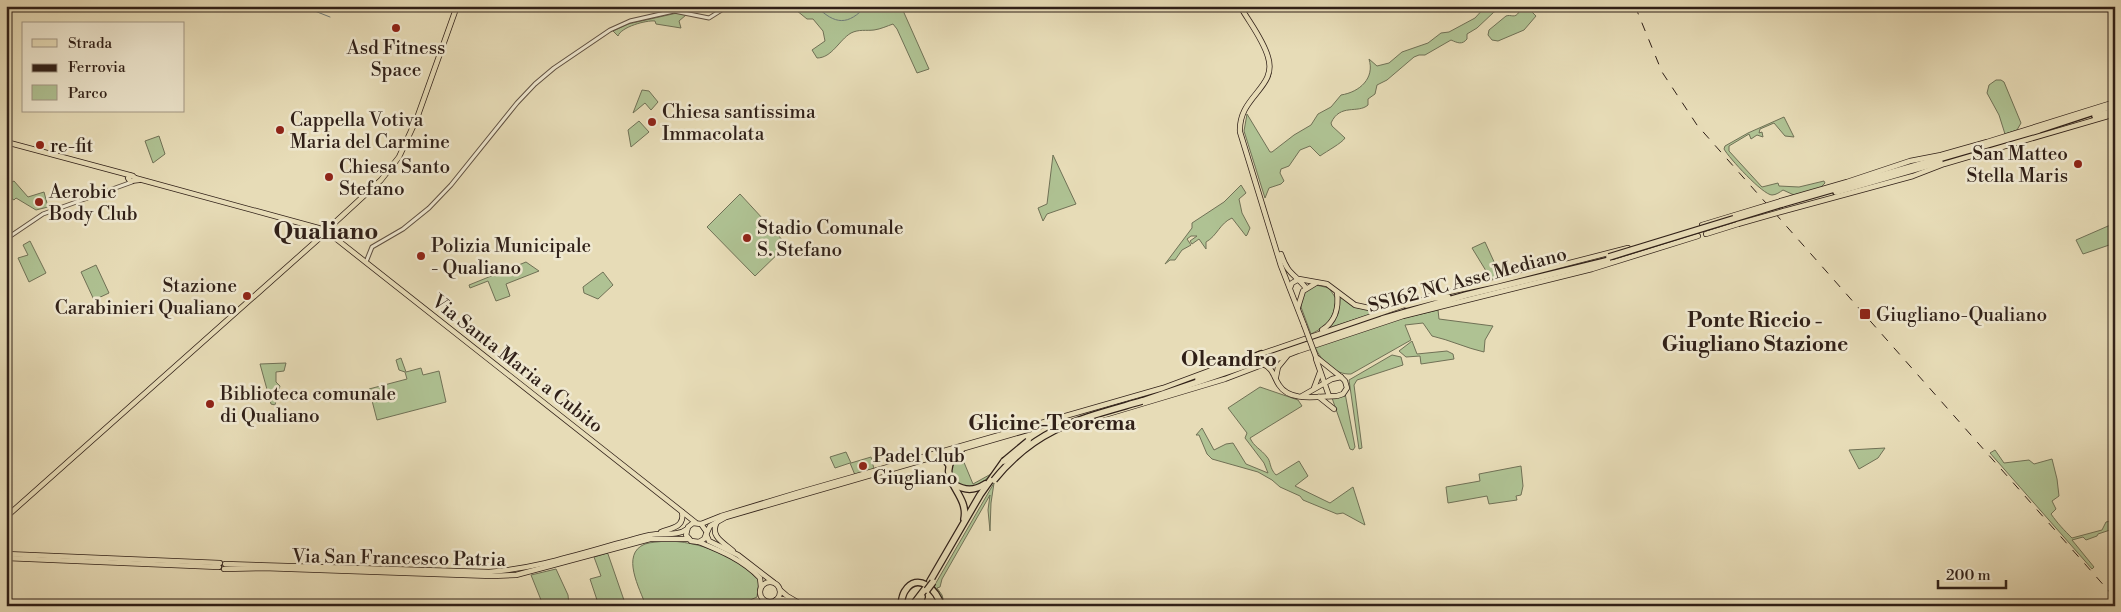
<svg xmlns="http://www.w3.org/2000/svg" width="2121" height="612" viewBox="0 0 2121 612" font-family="'Libre Bodoni',serif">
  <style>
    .green { fill: #afc293; stroke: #707156 }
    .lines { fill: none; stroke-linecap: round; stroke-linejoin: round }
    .stream { stroke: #707c78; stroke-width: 1 }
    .minor-casing { stroke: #5e4f40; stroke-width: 5 }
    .major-casing { stroke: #302018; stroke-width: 6 }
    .highway-casing { stroke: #302018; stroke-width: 8 }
    .minor { stroke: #efe8d0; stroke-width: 3 }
    .major { stroke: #e7dcb7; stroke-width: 4.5 }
    .highway { stroke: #e7dcb7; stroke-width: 5.5 }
    .rail { stroke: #302018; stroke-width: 1; stroke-dasharray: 9 9; stroke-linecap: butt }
    .major-bridge-casing { stroke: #302018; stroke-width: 6; stroke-linecap: butt }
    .highway-bridge-casing { stroke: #302018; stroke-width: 8; stroke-linecap: butt }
    .major-bridge { stroke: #e7dcb7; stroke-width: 4.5 }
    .highway-bridge { stroke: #e7dcb7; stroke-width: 5.5 }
    .poi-dot { fill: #8f2418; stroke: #efe8d0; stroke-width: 2 }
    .labels { text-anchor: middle; stroke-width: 5; stroke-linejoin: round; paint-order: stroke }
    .poi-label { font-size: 19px; fill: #302018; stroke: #efe8d0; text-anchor: start }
    .street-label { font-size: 19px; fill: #302018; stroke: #efe8d0 }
    .quarter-label { font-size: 21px; font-weight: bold; fill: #302018; stroke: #efe8d0 }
    .district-label { font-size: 24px; font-weight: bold; fill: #302018; stroke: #efe8d0 }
  </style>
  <rect width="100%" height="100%" fill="#e7dcb7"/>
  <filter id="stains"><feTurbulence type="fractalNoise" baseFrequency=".004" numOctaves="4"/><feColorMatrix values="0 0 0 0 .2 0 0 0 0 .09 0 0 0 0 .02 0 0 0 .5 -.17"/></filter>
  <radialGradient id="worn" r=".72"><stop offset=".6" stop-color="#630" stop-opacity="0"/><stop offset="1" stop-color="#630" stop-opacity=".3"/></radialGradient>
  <g class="green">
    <path d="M791,6H901L929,69L917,73L897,29L893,24C887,26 881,29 874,30C866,31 859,29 851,33C839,40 832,58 817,58L812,50L825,41L823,31L813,19H807Z"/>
    <path d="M1486,6H1506L1494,12L1477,28L1467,34V39C1462,45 1458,43 1451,40L1425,55H1419L1414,57L1387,80L1377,85L1375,94L1368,99V105C1358,114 1340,103 1331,123L1332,126L1345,138C1342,143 1327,151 1320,156L1310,146L1300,150L1289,166L1281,169L1280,173L1284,181L1281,184L1269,188L1265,198L1244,131L1247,114L1270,152H1272L1294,135L1311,125L1318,114L1331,107L1341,95C1360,92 1375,78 1369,59L1377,66L1389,63L1402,52L1428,43L1441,33L1449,32L1475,18Z"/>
    <path d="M1519,6L1524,8L1527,7L1536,16L1524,30L1498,41L1492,40L1488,35L1489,30L1506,16C1511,14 1515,19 1519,12Z"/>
    <path d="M677,13L686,15L679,21L681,28L656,24L655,21C646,20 621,27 618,36L613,31L628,24Z"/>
    <path d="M1996,80H2001L2004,82L2021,123L2017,130L2005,134L1999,115L1987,93L1989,85Z"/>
    <path d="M642,90L649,91L658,102L651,110L645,103L633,113Z"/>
    <path d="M1784,117L1794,137L1785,136L1774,123L1760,129L1759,133L1762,132L1763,137L1757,135L1751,139L1749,134L1729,146V151L1762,187L1778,183L1779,186L1799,187L1824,181L1825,183L1819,189L1794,195L1783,190C1780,192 1776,195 1772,195C1763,195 1729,158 1724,149L1725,146L1748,133Z"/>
    <path d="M639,121L649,132L631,147L628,130Z"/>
    <path d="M159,136L165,154L153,163L145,141Z"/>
    <path d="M1053,155L1076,204L1047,214L1043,221L1038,208L1047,204Z"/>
    <path d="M14,181L28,197L44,192L48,207L36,210L16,198L14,200L6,195V185Z"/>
    <path d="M1241,185L1246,193L1239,199L1242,213L1250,228L1247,235L1246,236L1232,218C1220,223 1217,236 1206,242V249L1199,239L1192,244L1190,241L1197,236H1191L1187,239L1191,245L1182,250L1175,260H1170L1165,264L1192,228V223L1224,202Z"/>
    <path d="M740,194L787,245L755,276L707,227Z"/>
    <path d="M2115,223V243L2083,254L2076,240Z"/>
    <path d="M30,241L46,273L29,282L18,258L28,255L23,245Z"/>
    <path d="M1485,242L1501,277L1491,279L1472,248Z"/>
    <path d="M526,262L539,271L506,284L510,296L496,301L488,281L470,288L469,285Z"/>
    <path d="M96,265L109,293L94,300L81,272Z"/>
    <path d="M603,272L613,285L598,299L584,293L583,287Z"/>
    <path d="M1316,285L1329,288L1337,300C1332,320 1329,325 1311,334L1301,307L1303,293Z"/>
    <path d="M1339,296L1351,304L1378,312L1328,328L1338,314Z"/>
    <path d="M1438,310L1439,319L1493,326L1485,340L1484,352C1466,348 1450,340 1432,336L1423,323L1405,325L1411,340L1351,374C1335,375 1321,361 1315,347L1399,319Z"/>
    <path d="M1412,341L1417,354L1447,351L1453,354L1454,359L1421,364L1420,356L1406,357L1399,351Z"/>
    <path d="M1392,355L1401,357L1403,365L1357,380L1354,385L1362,448L1359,449L1349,380Z"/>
    <path d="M401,358L406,372L421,368L423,375L439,371L446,402L377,420L369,389L407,379L405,372L399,370L396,360Z"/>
    <path d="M286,363L284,371L276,372V382L280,386L275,405L271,404L260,364Z"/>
    <path d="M1260,387L1298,400L1302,406L1250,438C1254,447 1261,449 1267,457C1271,461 1269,468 1276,475L1278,474L1299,461L1308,476L1295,486L1330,503L1353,487L1365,525L1343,513L1337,514L1303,500L1300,496L1280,487L1272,480L1258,472L1212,459L1207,454L1199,435H1196L1202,428L1214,450L1226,444L1233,443L1246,464L1268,473L1264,463L1245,438L1247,433L1228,408Z"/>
    <path d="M1345,393L1355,447L1353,450L1350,449L1332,398Z"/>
    <path d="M1885,448L1878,458L1859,469L1849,450Z"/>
    <path d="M1995,450L2004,463L2029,460L2034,464L2052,459L2057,479L2059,496L2052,501L2056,509L2051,514C2058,524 2064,530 2072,538L2102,530L2106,522L2115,520L2113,529L2098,534L2097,536L2086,540L2083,537L2072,540L2094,567L2092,569L1990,453Z"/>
    <path d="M846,452L851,463L871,457L874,469L855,475L850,463L835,468L830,457Z"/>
    <path d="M962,452L963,460L973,484L991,474C982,486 960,495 952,477C950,472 952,466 952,461Z"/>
    <path d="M1521,466L1523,486L1521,495L1516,496L1517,500L1489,504L1487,496L1448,503L1446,487L1480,481L1479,474Z"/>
    <path d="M994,483L991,503L990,531L988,510L990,495L942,579L940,587L937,588L942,595L945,606H941L933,588Z"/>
    <path d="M665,541C699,541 735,555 759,580L757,597L737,606H646C640,589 620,554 645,544C651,542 659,542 665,541Z"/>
    <path d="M607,553L608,554L626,606H599L590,579L601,576L594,557Z"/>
    <path d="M556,569L568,595L569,606H550L549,603L543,605L531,575Z"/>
  </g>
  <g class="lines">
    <g class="stream">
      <path d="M302,6L330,17"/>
      <path d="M816,6C835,25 848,26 866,6"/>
    </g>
    <defs>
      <g id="minor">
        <path d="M6,239L43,214L132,182"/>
        <path d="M366,262L372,247L403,229L429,208L451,185L517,103L535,84L554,68L610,30L630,21L674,11L709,18L728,6"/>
        <path d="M6,604L7,606"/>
      </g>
      <g id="major">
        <path d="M1240,6C1249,22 1263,39 1268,57C1278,88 1238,96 1240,132L1281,266L1304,325"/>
        <path d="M6,142L133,176L135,178"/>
        <path d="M131,176L128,178L130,181L139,180"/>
        <path d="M135,178L322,229"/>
        <path d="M1781,201L1847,182L1910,161L1941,155L1987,142L2115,102"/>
        <path d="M1784,211L1913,176L1944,164L2115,114"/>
        <path d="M1702,225L1735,215"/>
        <path d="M330,227L381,180L399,157L417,118L457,6"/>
        <path d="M330,234L695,522"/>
        <path d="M1706,234L1738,224"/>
        <path d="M1281,254C1288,275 1294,273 1306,288"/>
        <path d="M1290,288L1292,283L1299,279L1327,284L1355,305L1383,311"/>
        <path d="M1426,297L1495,282L1628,248"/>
        <path d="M1298,307L1303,291L1316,283"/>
        <path d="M1322,330C1336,321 1339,308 1337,292"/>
        <path d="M1258,355L1407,304"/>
        <path d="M1316,359L1329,396"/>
        <path d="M1263,364C1274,369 1273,376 1279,385C1290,403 1320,396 1337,396L1343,394L1347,388L1345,381L1341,377L1316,357"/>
        <path d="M1276,377L1278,367L1287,356"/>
        <path d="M1314,388L1320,372"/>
        <path d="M1302,396L1332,379L1341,377"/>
        <path d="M1319,397L1334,409"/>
        <path d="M1081,422L1225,379L1298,351L1403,316L1592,269L1698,236"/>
        <path d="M6,517L323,235"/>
        <path d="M717,522C709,536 724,543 733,551"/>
        <path d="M701,524L721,516L797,493L1163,388L1241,359"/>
        <path d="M706,531L701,524L693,523L688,527L686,535L691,541L699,542L704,539L710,526L726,517L1055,422L1071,423"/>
        <path d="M661,532C672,528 685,527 682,512"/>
        <path d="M706,534L709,541L738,555L773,582"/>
        <path d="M699,542C721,551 743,560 760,578L761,587"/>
        <path d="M6,554L220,563"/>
        <path d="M6,558L219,567"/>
        <path d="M225,564L489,572C544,568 596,548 650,535C662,532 677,537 687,529"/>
        <path d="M224,569L263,568L492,576L516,575L650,539H689"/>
        <circle cx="770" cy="592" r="10"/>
        <path d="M780,590L787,596L804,606"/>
        <path d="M776,600L783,599L793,603"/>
      </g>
      <g id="highway">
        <path d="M2095,116L2115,111"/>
        <path d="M1836,192L1940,162"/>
        <path d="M1782,204L2039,130L2115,105"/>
        <path d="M1406,305L1433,298L1448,297"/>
        <path d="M1198,379L1261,354"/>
        <path d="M1142,401L1382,319L1466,295L1610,260"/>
        <path d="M961,450C929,477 970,491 964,519"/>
        <path d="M941,455L949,465"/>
        <path d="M954,484C965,491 974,491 985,484"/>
        <path d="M930,581L980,495L1004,461"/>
        <path d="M900,606C902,601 902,595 905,591C917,571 938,590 941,606"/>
        <path d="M912,606L925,589"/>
        <path d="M919,606L922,597"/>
      </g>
    </defs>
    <use href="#minor" class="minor-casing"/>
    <use href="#major" class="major-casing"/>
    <use href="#highway" class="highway-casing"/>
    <use href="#minor" class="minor"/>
    <use href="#major" class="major"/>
    <use href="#highway" class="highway"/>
    <path class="rail" d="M1635,6L1662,72L1697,125L2115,598"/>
    <defs>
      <g id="major-bridge">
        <path d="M1735,215L1781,201"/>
        <path d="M1738,224L1784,211"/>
        <path d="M1304,325L1316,357"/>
      </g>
      <g id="highway-bridge">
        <path d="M1609,257L1782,204"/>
        <path d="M1004,461L1028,441"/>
        <path d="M994,480C1037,427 1080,419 1142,401"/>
        <path d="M927,590L933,582"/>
      </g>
    </defs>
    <use href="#major-bridge" class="major-bridge-casing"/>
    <use href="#highway-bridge" class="highway-bridge-casing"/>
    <use href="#major-bridge" class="major-bridge"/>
    <use href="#highway-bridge" class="highway-bridge"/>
  </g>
  <g class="poi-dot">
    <circle cx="396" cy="28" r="5"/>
    <circle cx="652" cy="122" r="5"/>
    <circle cx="280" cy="130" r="5"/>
    <circle cx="40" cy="145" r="5"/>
    <circle cx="2078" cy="164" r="5"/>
    <circle cx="329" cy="177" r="5"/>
    <circle cx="39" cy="202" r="5"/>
    <circle cx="747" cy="238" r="5"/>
    <circle cx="421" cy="256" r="5"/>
    <circle cx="247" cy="296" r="5"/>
    <rect x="1859" y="308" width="12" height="12" rx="2.5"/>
    <circle cx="210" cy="404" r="5"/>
    <circle cx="863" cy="466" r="5"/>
  </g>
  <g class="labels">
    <g class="poi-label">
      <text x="396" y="54" text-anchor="middle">Asd Fitness<tspan x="396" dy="22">Space</tspan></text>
      <text x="662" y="118">Chiesa santissima<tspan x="662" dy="22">Immacolata</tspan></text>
      <text x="290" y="126">Cappella Votiva<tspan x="290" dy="22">Maria del Carmine</tspan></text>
      <text x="50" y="152">re-fit</text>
      <text x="2068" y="160" text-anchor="end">San Matteo<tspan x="2068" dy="22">Stella Maris</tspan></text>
      <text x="339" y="173">Chiesa Santo<tspan x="339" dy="22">Stefano</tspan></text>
      <text x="49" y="198">Aerobic<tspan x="49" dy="22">Body Club</tspan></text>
      <text x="757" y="234">Stadio Comunale<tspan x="757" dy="22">S. Stefano</tspan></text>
      <text x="431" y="252">Polizia Municipale<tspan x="431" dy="22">- Qualiano</tspan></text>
      <text x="237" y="292" text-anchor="end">Stazione<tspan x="237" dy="22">Carabinieri Qualiano</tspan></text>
      <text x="1876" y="321">Giugliano-Qualiano</text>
      <text x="220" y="400">Biblioteca comunale<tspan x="220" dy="22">di Qualiano</tspan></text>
      <text x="873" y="462">Padel Club<tspan x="873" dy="22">Giugliano</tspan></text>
    </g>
    <g class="street-label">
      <text transform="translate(1467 279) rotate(-15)" y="7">SS162 NC Asse Mediano</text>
      <text transform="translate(518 363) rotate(38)" y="7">Via Santa Maria a Cubito</text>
      <text transform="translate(399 557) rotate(1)" y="7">Via San Francesco Patria</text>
    </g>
    <g class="quarter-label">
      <text x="1755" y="327">Ponte Riccio -<tspan x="1755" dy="24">Giugliano Stazione</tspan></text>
      <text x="1229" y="366">Oleandro</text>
      <text x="1052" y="430">Glicine-Teorema</text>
    </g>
    <g class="district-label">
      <text x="326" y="239">Qualiano</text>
    </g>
  </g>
  <rect width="2121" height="612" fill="none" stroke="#e7dcb7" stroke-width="25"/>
  <rect x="8" y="8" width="2106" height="597" fill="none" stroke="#302018" stroke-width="2.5"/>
  <rect x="12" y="12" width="2096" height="587" fill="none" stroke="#302018"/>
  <rect x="22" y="22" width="162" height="90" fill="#efe8d0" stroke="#a39886"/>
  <rect x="32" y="39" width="25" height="8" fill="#e7dcb7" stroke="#a39886"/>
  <text x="68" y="48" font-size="15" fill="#302018">Strada</text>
  <rect x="32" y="64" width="25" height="8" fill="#302018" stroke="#a39886"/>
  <text x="68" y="72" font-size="15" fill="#302018">Ferrovia</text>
  <rect x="32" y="85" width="25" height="15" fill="#afc293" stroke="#a39886"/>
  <text x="68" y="98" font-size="15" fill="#302018">Parco</text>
  <path d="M1938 580v8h68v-8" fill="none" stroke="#302018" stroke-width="2.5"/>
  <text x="1946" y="580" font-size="15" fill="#302018" stroke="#efe8d0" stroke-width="4" paint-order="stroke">200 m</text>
  <rect width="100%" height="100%" filter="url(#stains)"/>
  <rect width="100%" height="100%" fill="url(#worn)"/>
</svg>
